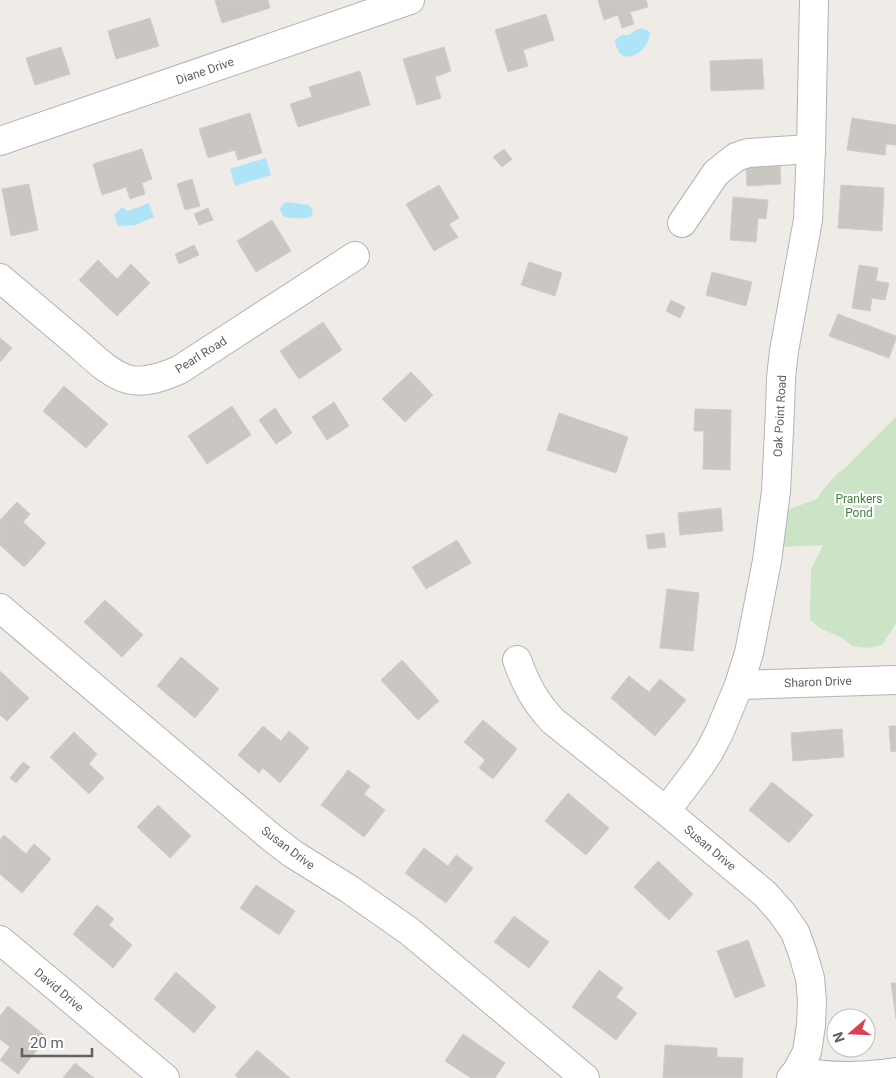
<svg xmlns="http://www.w3.org/2000/svg" width="896" height="1078" viewBox="0 0 896 1078" font-family="Roboto,sans-serif">
  <style>
    .green { fill: #cae4c5 }
    .water { fill: #ade4f8 }
    .building { fill: #cac6c2; stroke: #d3ccc5 }
    .lines { fill: none; stroke-linecap: round; stroke-linejoin: round }
    .minor-casing { stroke: #b1b4b7; stroke-width: 30 }
    .minor { stroke: #fff; stroke-width: 28 }
    .labels { text-anchor: middle; stroke-width: 4.5; stroke-linejoin: round; paint-order: stroke }
    .street-label { font-size: 12px; fill: #5e6265; stroke: #fff }
    .park-label { font-size: 12px; fill: #46843e; stroke: #fff }
  </style>
  <rect width="100%" height="100%" fill="#efebe6"/>
  <path class="green" d="M896,417V623L882,645L867,648L853,646L842,638L820,628L810,620L811,570L823,545L781,547L779,513L817,499L822,491L836,475L845,468Z"/>
  <g class="water">
    <path d="M641,28L647,30L650,33C649,54 618,70 615,40C619,36 623,34 629,35L636,30Z"/>
    <path d="M266,158L271,175L235,186L230,169Z"/>
    <path d="M285,202L309,205L313,210L311,217C306,219 290,219 284,216C281,214 281,212 280,208Z"/>
    <path d="M149,203L154,217L135,225L118,226L114,215L122,207L128,211Z"/>
  </g>
  <g class="building">
    <path d="M215,0H268L270,8L222,23Z"/>
    <path d="M598,0H646L648,7L630,12L634,24L622,28L618,15L604,20Z"/>
    <path d="M546,14L554,40L523,50L528,66L508,72L495,30Z"/>
    <path d="M150,18L159,46L116,59L108,31Z"/>
    <path d="M61,47L70,74L35,85L26,58Z"/>
    <path d="M444,47L451,71L435,77L441,98L417,105L403,59Z"/>
    <path d="M762,59L764,89L711,91L710,61Z"/>
    <path d="M360,71L370,105L298,127L290,104L312,97L309,87Z"/>
    <path d="M250,113L262,153L238,160L235,150L208,158L199,129Z"/>
    <path d="M852,118L896,125V145L886,144L885,155L847,150Z"/>
    <path d="M142,149L152,179L142,183L145,194L130,199L126,187L102,195L93,164Z"/>
    <path d="M504,149L512,159L502,167L493,157Z"/>
    <path d="M780,166L781,184L747,186L746,167Z"/>
    <path d="M192,179L200,206L185,210L177,184Z"/>
    <path d="M29,184L38,230L11,236L2,189Z"/>
    <path d="M439,185L459,218L449,224L458,237L434,251L406,204Z"/>
    <path d="M841,185L884,188L882,231L838,228Z"/>
    <path d="M733,197L768,200L766,219L758,218L756,242L730,240Z"/>
    <path d="M208,208L213,220L199,225L194,214Z"/>
    <path d="M272,220L291,251L256,272L237,241Z"/>
    <path d="M194,245L199,255L179,264L175,254Z"/>
    <path d="M98,260L117,279L131,264L150,283L117,316L79,280Z"/>
    <path d="M529,262L562,273L555,296L521,285Z"/>
    <path d="M859,265L878,268L876,281L889,283L885,300L872,298L870,311L852,308Z"/>
    <path d="M712,272L752,282L746,306L706,295Z"/>
    <path d="M671,300L685,307L680,318L666,311Z"/>
    <path d="M838,314L896,336V339L889,358L829,336Z"/>
    <path d="M323,322L342,350L299,379L280,351Z"/>
    <path d="M0,338L12,348L0,362Z"/>
    <path d="M411,372L433,395L405,422L382,399Z"/>
    <path d="M64,386L108,424L86,448L43,411Z"/>
    <path d="M334,402L349,426L327,440L312,417Z"/>
    <path d="M232,406L251,435L207,464L188,436Z"/>
    <path d="M275,408L292,433L276,444L259,420Z"/>
    <path d="M695,409L731,410L730,470L703,469L704,431H694Z"/>
    <path d="M559,413L628,437L616,473L547,450Z"/>
    <path d="M17,502L30,514L23,522L46,543L24,567L0,545V520Z"/>
    <path d="M721,508L723,531L680,535L678,513Z"/>
    <path d="M664,533L666,547L648,549L646,535Z"/>
    <path d="M457,540L471,563L426,589L412,567Z"/>
    <path d="M667,589L699,593L693,651L660,648Z"/>
    <path d="M105,600L143,635L122,657L84,622Z"/>
    <path d="M181,657L219,689L195,718L157,686Z"/>
    <path d="M402,660L439,701L418,720L381,680Z"/>
    <path d="M0,671L29,698L7,721L0,715Z"/>
    <path d="M629,676L649,692L660,679L686,700L655,736L611,698Z"/>
    <path d="M483,720L517,749L493,779L479,768L485,760L464,742Z"/>
    <path d="M263,726L281,741L289,731L309,748L280,783L263,768L259,773L238,755Z"/>
    <path d="M889,726H896V751L891,752Z"/>
    <path d="M842,729L844,757L793,761L791,733Z"/>
    <path d="M74,732L97,754L89,764L104,778L89,794L50,757Z"/>
    <path d="M23,762L30,767L16,783L10,778Z"/>
    <path d="M348,770L370,786L364,794L385,810L364,837L321,805Z"/>
    <path d="M772,782L813,815L789,843L749,810Z"/>
    <path d="M568,793L609,828L586,855L545,821Z"/>
    <path d="M158,805L191,836L170,858L137,827Z"/>
    <path d="M4,835L26,854L34,844L51,859L22,893L0,874V840Z"/>
    <path d="M424,848L448,866L456,855L473,868L446,903L405,873Z"/>
    <path d="M658,861L693,894L669,920L634,887Z"/>
    <path d="M256,885L295,911L279,935L240,908Z"/>
    <path d="M97,905L114,919L109,925L132,945L113,968L73,934Z"/>
    <path d="M514,916L549,942L529,968L494,942Z"/>
    <path d="M748,940L765,986L735,998L717,951Z"/>
    <path d="M599,970L623,988L616,997L637,1013L616,1040L572,1007Z"/>
    <path d="M176,972L216,1007L194,1033L154,999Z"/>
    <path d="M891,983H896V1019Z"/>
    <path d="M8,1006L47,1037L18,1074L0,1060L10,1047L0,1039V1016Z"/>
    <path d="M463,1034L505,1063L495,1078H471L445,1061Z"/>
    <path d="M665,1045L717,1048V1057L743,1058L742,1078H663Z"/>
    <path d="M257,1050L290,1078H238L235,1075Z"/>
    <path d="M75,1063L94,1078H63Z"/>
  </g>
  <g class="lines">
    <defs>
      <g id="minor">
        <path d="M0,141L410,0"/>
        <path d="M682,223L716,173L736,157L748,153L811,149"/>
        <path d="M0,278C26,300 51,321 77,343C92,356 108,373 127,379C144,384 163,377 179,370L355,256"/>
        <path d="M0,608L272,838L293,854L349,889L409,931L585,1078"/>
        <path d="M517,660C526,685 535,702 553,721L666,811L765,894L781,912L795,932L803,954L810,978L812,1001L811,1025L807,1052L797,1071L791,1078"/>
        <path d="M739,685L896,680"/>
        <path d="M666,811L700,766L709,752L719,733L739,685L749,653L767,561L776,491L780,410L781,378L784,351L808,220L811,149L814,0"/>
        <path d="M0,940L165,1078"/>
        <path d="M797,1071C829,1078 863,1077 896,1072"/>
      </g>
    </defs>
    <use href="#minor" class="minor-casing"/>
    <use href="#minor" class="minor"/>
  </g>
  <g class="labels">
    <g class="street-label">
      <text transform="translate(205 71) rotate(-19)" y="4">Diane Drive</text>
      <text transform="translate(201 355) rotate(-32)" y="4">Pearl Road</text>
      <text transform="translate(780 416) rotate(-87)" y="4">Oak Point Road</text>
      <text transform="translate(818 682) rotate(-2)" y="4">Sharon Drive</text>
      <text transform="translate(288 848) rotate(37)" y="4">Susan Drive</text>
      <text transform="translate(710 848) rotate(40)" y="4">Susan Drive</text>
      <text transform="translate(59 990) rotate(40)" y="4">David Drive</text>
    </g>
    <g class="park-label">
      <text x="859" y="503">Prankers<tspan x="859" dy="14">Pond</tspan></text>
    </g>
  </g>
  <g transform="translate(851 1033) rotate(251)"><circle r="24" fill="#ffffff" stroke="#bfc0c1"/>
  <path d="M0-4L9 19L0 12L-9 19Z" fill="#db404f"/>
  <text y="-8" font-size="14" font-weight="bold" text-anchor="middle" fill="#5e6265">N</text>
  </g>
  <path d="M22 1048v8h70v-8" fill="none" stroke="#5e6265" stroke-width="2.5"/>
  <text x="30" y="1048" font-size="15" fill="#5e6265" stroke="#ffffff" stroke-width="4" paint-order="stroke">20 m</text>
</svg>
